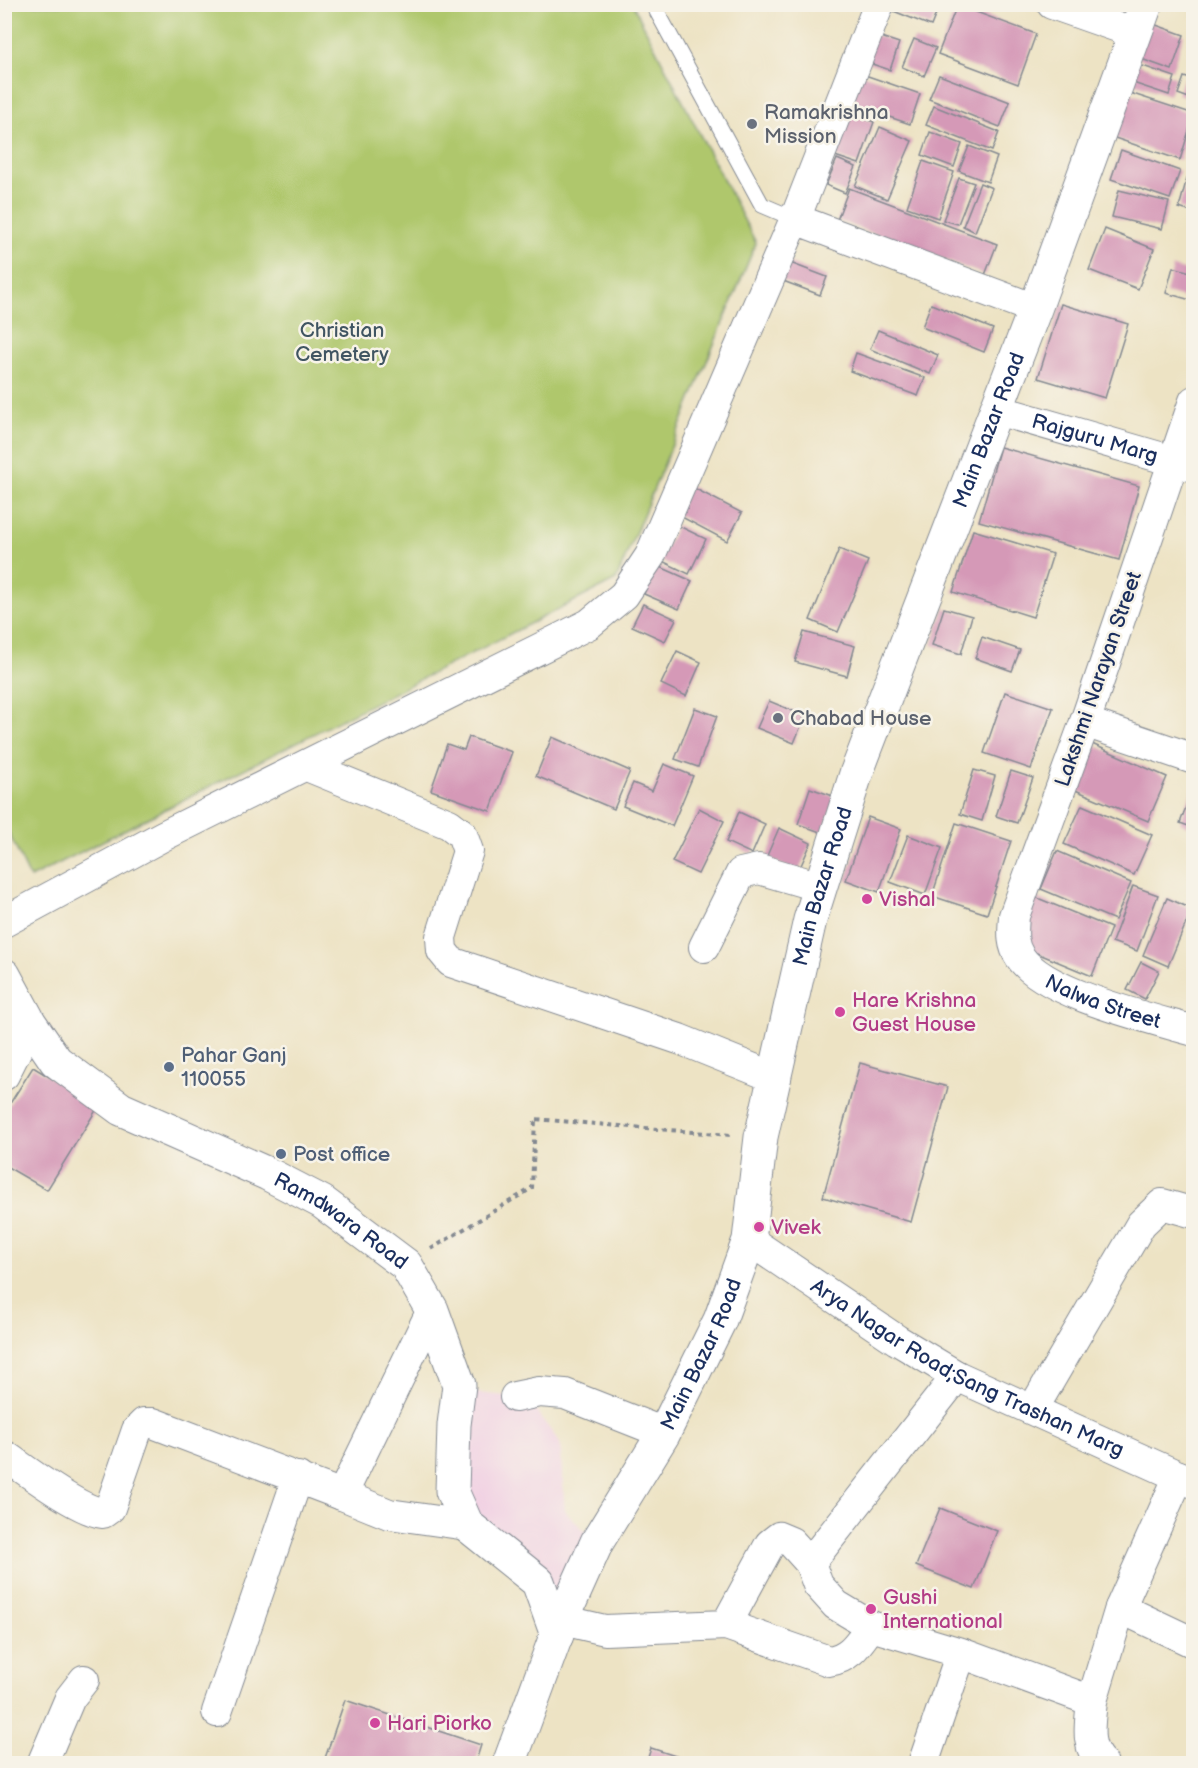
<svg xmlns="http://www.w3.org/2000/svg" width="1198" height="1768" viewBox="0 0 1198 1768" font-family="'Balsamiq Sans',sans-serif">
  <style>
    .built { fill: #f1d0e3 }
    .green { fill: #afc76c; stroke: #657b65; stroke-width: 1.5 }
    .building { fill: #d599b7 }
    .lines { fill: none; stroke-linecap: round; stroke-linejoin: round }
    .lane-casing { stroke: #848991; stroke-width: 17 }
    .street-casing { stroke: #848991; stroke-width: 32 }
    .secondary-casing { stroke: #848991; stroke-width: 35 }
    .path { stroke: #848991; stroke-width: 4; stroke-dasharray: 4.5 4.5; stroke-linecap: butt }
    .lane { stroke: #fff; stroke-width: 15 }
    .street { stroke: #fff; stroke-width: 30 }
    .secondary { stroke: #fff; stroke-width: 33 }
    .worship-dot { fill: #6b7280; stroke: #f7f3e8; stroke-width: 2 }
    .hotel-dot { fill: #d1479c; stroke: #f7f3e8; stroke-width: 2 }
    .service-dot { fill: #5c6f8a; stroke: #f7f3e8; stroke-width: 2 }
    .labels { text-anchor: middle; stroke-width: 5; stroke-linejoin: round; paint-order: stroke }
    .worship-label { font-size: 21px; fill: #5b616d; stroke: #f7f3e8; text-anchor: start }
    .park-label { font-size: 21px; fill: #405562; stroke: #f7f3e8 }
    .street-label { font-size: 21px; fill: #1b2f5e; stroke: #f7f3e8 }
    .hotel-label { font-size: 21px; fill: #b23c85; stroke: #f7f3e8; text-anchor: start }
    .service-label { font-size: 21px; fill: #4e5e75; stroke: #f7f3e8; text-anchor: start }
  </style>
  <rect width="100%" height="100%" fill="#f7f3e8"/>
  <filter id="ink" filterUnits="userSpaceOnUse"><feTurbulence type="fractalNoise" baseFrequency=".0167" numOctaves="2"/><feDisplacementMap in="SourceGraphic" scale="12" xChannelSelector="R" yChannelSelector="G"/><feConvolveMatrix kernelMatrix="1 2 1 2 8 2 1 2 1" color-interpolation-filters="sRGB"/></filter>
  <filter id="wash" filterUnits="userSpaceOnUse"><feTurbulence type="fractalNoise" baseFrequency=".008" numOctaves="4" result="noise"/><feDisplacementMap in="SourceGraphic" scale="24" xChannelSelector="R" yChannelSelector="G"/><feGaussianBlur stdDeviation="1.35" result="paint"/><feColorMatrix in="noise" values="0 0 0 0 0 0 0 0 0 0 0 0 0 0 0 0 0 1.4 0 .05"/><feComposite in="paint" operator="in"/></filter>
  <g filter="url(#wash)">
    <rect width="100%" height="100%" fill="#ede3c4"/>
    <path class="built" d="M459,1385L478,1393L515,1397L537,1412L560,1443L565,1512L597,1542L562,1620L538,1582L467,1525Z"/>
    <path class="green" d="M5,5H633L756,243L616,580L30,878L5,825Z"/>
    <g id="blocks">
      <g class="building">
        <path d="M882,4H940L931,26L881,6Z"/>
        <path d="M957,5L1036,34L1018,84L938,54Z"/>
        <path d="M1145,21L1184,35L1172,70L1133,56Z"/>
        <path d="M875,35L899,43L890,70L866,62Z"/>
        <path d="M914,39L936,48L924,76L902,67Z"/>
        <path d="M1137,64L1175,77L1169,95L1130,82Z"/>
        <path d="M862,74L920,94L910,124L851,104Z"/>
        <path d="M939,75L1010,102L1000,127L929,99Z"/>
        <path d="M1184,77L1194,80V100L1178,94Z"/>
        <path d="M1124,91L1194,114L1180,160L1109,136Z"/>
        <path d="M934,106L999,132L992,151L926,125Z"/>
        <path d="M851,114L874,122L859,164L835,156Z"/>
        <path d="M880,127L912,141L887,199L855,186Z"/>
        <path d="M930,132L962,144L954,167L922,155Z"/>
        <path d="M969,146L997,157L988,182L959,171Z"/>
        <path d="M1121,150L1180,171L1170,199L1111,179Z"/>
        <path d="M837,159L856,167L845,193L826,185Z"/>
        <path d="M923,161L954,172L938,218L907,207Z"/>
        <path d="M959,178L974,183L958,224L943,220Z"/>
        <path d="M1187,178L1194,180V213L1179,208Z"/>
        <path d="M980,183L992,188L975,232L963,226Z"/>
        <path d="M849,188L997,244L985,275L837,220Z"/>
        <path d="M1119,190L1169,202L1162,229L1112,217Z"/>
        <path d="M1105,229L1154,249L1138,289L1089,270Z"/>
        <path d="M785,261L827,277L820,295L778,279Z"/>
        <path d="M1173,267L1194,273V301L1166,293Z"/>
        <path d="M931,304L993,329L984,352L922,327Z"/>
        <path d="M1061,304L1128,324L1105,398L1038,378Z"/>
        <path d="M878,330L938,355L930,374L870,349Z"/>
        <path d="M856,353L925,378L918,396L850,371Z"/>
        <path d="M1000,447L1139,486L1119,560L979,521Z"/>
        <path d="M690,486L742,513L727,541L676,514Z"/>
        <path d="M677,525L706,539L689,574L660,560Z"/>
        <path d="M973,530L1053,554L1033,617L953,592Z"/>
        <path d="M839,549L868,561L838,632L810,620Z"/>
        <path d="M656,565L692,581L679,609L644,594Z"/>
        <path d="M643,604L676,619L665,641L632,626Z"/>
        <path d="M944,608L972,616L961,654L932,645Z"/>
        <path d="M804,632L855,646L847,676L795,662Z"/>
        <path d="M982,637L1020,650L1012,671L975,658Z"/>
        <path d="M677,651L701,662L686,696L661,684Z"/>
        <path d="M1005,692L1053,708L1031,769L984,753Z"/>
        <path d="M769,701L805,716L794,743L757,728Z"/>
        <path d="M695,708L717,716L698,767L675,759Z"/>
        <path d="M469,737L512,752L490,811L431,790L447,744L464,750Z"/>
        <path d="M552,737L630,771L614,809L536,776Z"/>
        <path d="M1092,744L1167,777L1148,821L1073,789Z"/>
        <path d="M664,764L693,776L672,826L623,806L633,783L652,791Z"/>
        <path d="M974,770L995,776L982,821L960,814Z"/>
        <path d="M1011,771L1033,778L1017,823L996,816Z"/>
        <path d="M810,788L836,797L823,833L798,824Z"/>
        <path d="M1193,788L1194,789V828L1180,823Z"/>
        <path d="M1082,805L1152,835L1134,875L1064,844Z"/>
        <path d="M699,808L724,821L698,874L672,862Z"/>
        <path d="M739,812L765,824L752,854L726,842Z"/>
        <path d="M868,817L901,829L879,892L846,880Z"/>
        <path d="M956,823L1011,841L987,914L932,896Z"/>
        <path d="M779,828L811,843L798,872L766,858Z"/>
        <path d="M908,835L942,848L925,895L890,882Z"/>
        <path d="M1057,851L1131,883L1115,920L1041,889Z"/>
        <path d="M1133,886L1158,895L1137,951L1112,942Z"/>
        <path d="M1035,897L1111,928L1092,976L1015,944Z"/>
        <path d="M1167,898L1192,909L1168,966L1143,955Z"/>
        <path d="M1141,962L1159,971L1145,999L1127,990Z"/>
        <path d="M860,1063L948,1087L911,1222L823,1197Z"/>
        <path d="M33,1067L98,1107L47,1190L4,1165V1113Z"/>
        <path d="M940,1508L997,1531L974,1589L916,1566Z"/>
        <path d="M345,1700L481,1745L475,1764H323Z"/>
        <path d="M651,1748L697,1763V1764H646Z"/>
      </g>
    </g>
  </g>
  <g filter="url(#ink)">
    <use href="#blocks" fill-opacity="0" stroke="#848991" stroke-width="1.5"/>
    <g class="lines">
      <defs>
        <path id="lane" d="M653,4L762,205L795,219"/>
        <g id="street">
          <path d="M1052,4L1135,33"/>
          <path d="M795,219L1035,309"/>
          <path id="s1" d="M1194,401L1085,722L1014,916C1013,931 1011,944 1020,957C1045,994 1150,1018 1194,1031"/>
          <path id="s2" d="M997,410L1194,467"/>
          <path d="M1085,722L1194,759"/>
          <path d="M307,766L449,824L462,834L468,851L441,937L442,951L451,962L679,1039L776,1078"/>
          <path d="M4,922L163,836L589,624L624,595L650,556L795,219L879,4"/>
          <path d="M704,947L741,873L759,869L820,887"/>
          <path d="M4,1075L30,1023"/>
          <path id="s3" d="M749,1240L897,1340L957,1376L1194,1483"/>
          <path d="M432,1310L342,1495L389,1514L467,1525"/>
          <path d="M515,1397L539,1392L565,1394L664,1433"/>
          <path d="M1033,1409L1141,1224L1162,1204L1194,1213"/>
          <path d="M4,1455C26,1470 79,1511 103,1513L110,1508L137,1430L144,1423H153L342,1495"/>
          <path d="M810,1563L957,1376"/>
          <path d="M1120,1608L1194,1643"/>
          <path d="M562,1620L605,1630L726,1625L829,1661C851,1658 859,1642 871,1626L836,1605L818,1585L810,1563L791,1542L779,1537L770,1544L726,1625"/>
          <path d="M871,1626L961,1653L1092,1701C1090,1724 1084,1747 1103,1764"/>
          <path d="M1092,1701L1120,1608L1179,1476"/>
          <path d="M217,1712L298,1477"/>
          <path d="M42,1764L70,1698L84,1680"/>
          <path d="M923,1764L961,1653"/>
        </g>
        <g id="secondary">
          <path id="s4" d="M4,975L30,1023L56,1061L121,1109L268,1174L322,1202L406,1265L432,1310L459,1385L454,1425L452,1491L467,1525L538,1582L557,1635"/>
          <path id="s5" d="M509,1764L562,1620L597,1542L664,1433L720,1320L749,1240L761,1137L810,920L856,774L1035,309L1146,4"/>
        </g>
      </defs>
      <use href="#lane" class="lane-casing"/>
      <use href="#street" class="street-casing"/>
      <use href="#secondary" class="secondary-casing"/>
      <path class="path" d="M431,1249L532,1188L535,1119L730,1135"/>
      <use href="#lane" class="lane"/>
      <use href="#street" class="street"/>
      <use href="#secondary" class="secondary"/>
    </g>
  </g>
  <g class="worship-dot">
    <circle cx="752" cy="124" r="6"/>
    <circle cx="778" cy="718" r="6"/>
  </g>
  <g class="hotel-dot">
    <circle cx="867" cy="899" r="6"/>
    <circle cx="840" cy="1012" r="6"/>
    <circle cx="759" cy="1227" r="6"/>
    <circle cx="871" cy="1609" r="6"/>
    <circle cx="375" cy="1723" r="6"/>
  </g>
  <g class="service-dot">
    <circle cx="169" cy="1067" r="6"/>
    <circle cx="281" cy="1154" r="6"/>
  </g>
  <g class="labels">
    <g class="worship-label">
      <text x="764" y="119">Ramakrishna<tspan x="764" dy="24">Mission</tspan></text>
      <text x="790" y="725">Chabad House</text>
    </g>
    <g class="park-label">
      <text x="342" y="337">Christian<tspan x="342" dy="24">Cemetery</tspan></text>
    </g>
    <g class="street-label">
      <text dy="7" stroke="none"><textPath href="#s5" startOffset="1426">Main Bazar Road</textPath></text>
      <text dy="7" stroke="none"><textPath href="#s2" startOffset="102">Rajguru Marg</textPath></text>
      <text transform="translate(1098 679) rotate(-71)" y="7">Lakshmi Narayan Street</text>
      <text dy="7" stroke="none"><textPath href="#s5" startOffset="940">Main Bazar Road</textPath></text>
      <text dy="7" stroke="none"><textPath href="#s1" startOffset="684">Nalwa Street</textPath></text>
      <text dy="7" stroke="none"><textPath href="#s4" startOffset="429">Ramdwara Road</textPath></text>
      <text dy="7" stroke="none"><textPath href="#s5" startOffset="454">Main Bazar Road</textPath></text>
      <text dy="7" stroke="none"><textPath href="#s3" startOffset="254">Arya Nagar Road;Sang Trashan Marg</textPath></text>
    </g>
    <g class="hotel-label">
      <text x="879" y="906">Vishal</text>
      <text x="852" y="1007">Hare Krishna<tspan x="852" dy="24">Guest House</tspan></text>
      <text x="771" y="1234">Vivek</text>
      <text x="883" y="1604">Gushi<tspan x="883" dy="24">International</tspan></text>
      <text x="387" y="1730">Hari Piorko</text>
    </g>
    <g class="service-label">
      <text x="181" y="1062">Pahar Ganj<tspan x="181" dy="24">110055</tspan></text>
      <text x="293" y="1161">Post office</text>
    </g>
  </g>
  <rect width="1198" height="1768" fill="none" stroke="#f7f3e8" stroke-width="24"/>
</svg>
